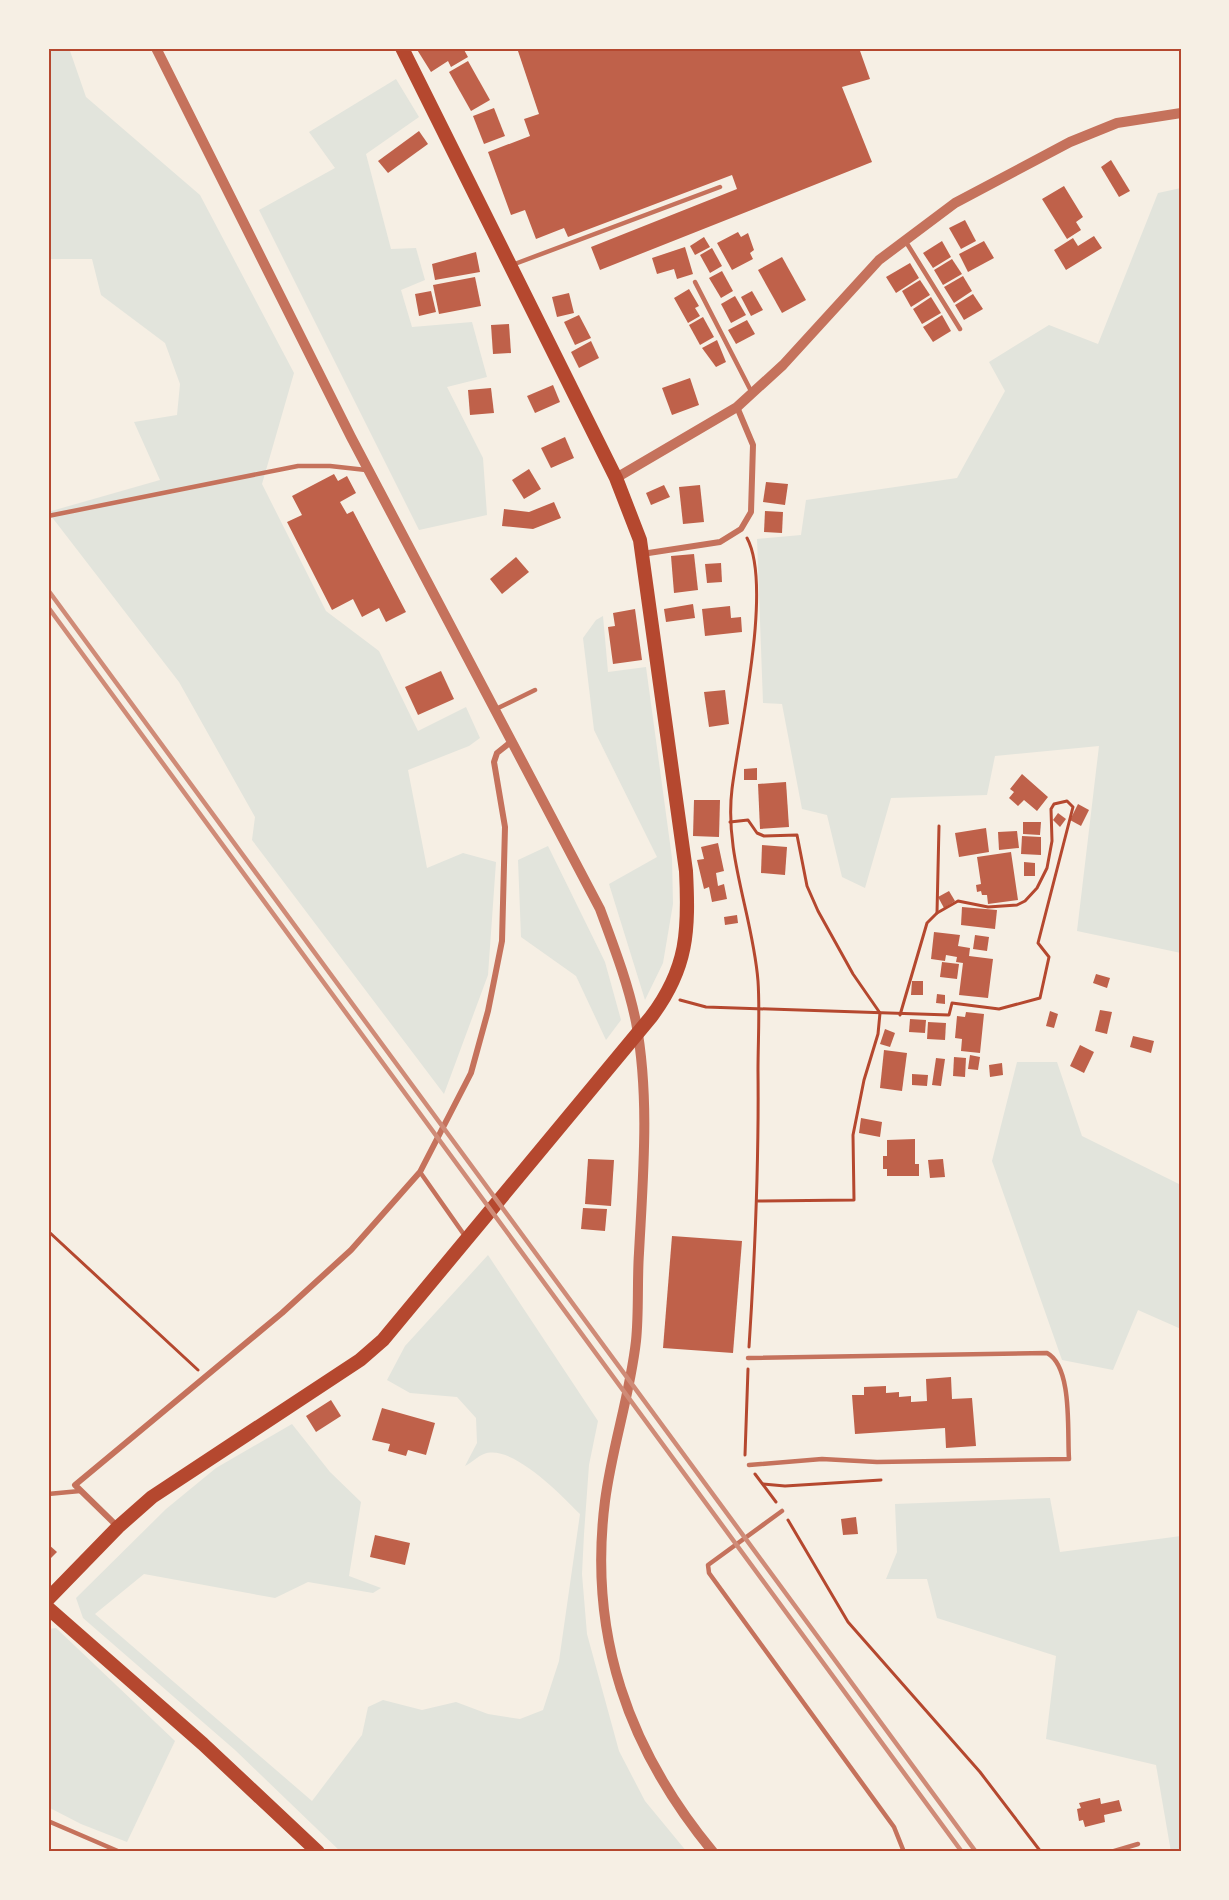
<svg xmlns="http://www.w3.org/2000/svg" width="1229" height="1900" viewBox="0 0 1229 1900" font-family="'Alegreya Sans',sans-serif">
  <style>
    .green { fill: #e2e4dc }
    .building { fill: #bf614a }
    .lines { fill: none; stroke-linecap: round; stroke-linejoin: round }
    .path { stroke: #b5482f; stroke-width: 3 }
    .service { stroke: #c5725c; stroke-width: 4.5 }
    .minor { stroke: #c5725c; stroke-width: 6 }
    .tertiary { stroke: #c5725c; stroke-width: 10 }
    .primary { stroke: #b5482f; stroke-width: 14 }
    .rail { stroke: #cf8b77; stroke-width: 4.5 }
    .neatline { fill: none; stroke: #b5482f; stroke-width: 2 }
  </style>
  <rect width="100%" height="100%" fill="#f6efe4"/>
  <g class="green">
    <path d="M48,48H69L86,97L200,195L294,373L262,484L326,611L379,651L418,731L466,707L480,738L469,746L408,770L427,868L463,853L496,862L488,975L444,1094L252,840L255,817L179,682L48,512L160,480L134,422L177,415L180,384L165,343L101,295L92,259H48Z"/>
    <path d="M396,79L419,117L366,154L391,249L416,248L425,280L401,290L412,327L472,322L487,377L447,387L483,458L487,515L419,530L259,210L335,168L309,132Z"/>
    <path d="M1181,188V953L1077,931L1099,746L995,756L987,795L891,798L865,888L842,877L827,815L802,809L782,704L763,703L757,539L801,535L806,500L957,478L1005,391L989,362L1049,325L1098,344L1158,193Z"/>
    <path d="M603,616L608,672L646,667L672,858L673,904L663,963L645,1000L609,884L657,857L594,730L583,638L596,620Z"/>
    <path d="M548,846L605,962L621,1020L606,1040L576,976L521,937L518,860Z"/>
    <path d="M1017,1062H1057L1082,1136L1181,1185V1329L1138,1310L1113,1370L1062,1360L992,1161Z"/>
    <path d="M488,1255L598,1421L589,1465L584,1534L582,1574L587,1634L619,1751L645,1801L687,1852H341L235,1750L83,1618L76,1598L166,1509L216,1468L292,1424L330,1472L361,1502L349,1576L381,1588L373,1593L308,1582L275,1598L144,1574L95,1614L312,1801L362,1735L368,1707L383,1700L422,1710L456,1702L488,1714L520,1719L543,1710L559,1661L580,1514C563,1497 512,1443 484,1454C478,1456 471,1463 465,1466L477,1443L476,1418L457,1397L410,1393L387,1380L405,1346Z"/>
    <path d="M1050,1498L1060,1552L1181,1536V1852H1171L1156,1765L1046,1739L1056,1656L937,1618L927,1579H886L897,1552L895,1504Z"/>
    <path d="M56,1628L175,1741L127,1842L81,1824L48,1807V1629Z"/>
  </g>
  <g class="building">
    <path d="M416,48H463L468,57L451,67L448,61L431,72Z"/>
    <path d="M517,48H859L870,79L842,87L872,162L600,270L591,247L737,189L732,175L568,237L564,228L536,239L525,210L511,215L488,152L530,136L524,119L539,114Z"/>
    <path d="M468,61L490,100L471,111L449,72Z"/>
    <path d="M494,108L505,136L484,144L473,116Z"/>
    <path d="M419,131L428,144L388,173L378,161Z"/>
    <path d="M1111,160L1130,191L1119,197L1101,167Z"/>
    <path d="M1064,186L1083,217L1076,222L1081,230L1067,239L1042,199Z"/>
    <path d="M965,220L976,241L961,249L949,228Z"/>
    <path d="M738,232L741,237L748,233L754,250L750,253L753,259L732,270L717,243Z"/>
    <path d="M1094,236L1102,248L1066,270L1054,250L1073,238L1078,246Z"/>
    <path d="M704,237L710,247L695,255L690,246Z"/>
    <path d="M942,241L951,257L933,268L923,253Z"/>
    <path d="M984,241L994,258L968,272L959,254Z"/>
    <path d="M685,247L693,274L677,279L674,269L657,274L652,258Z"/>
    <path d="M712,248L722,266L710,273L700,255Z"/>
    <path d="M476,252L480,272L435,280L432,264Z"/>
    <path d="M782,257L806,300L782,313L758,270Z"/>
    <path d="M952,259L962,274L943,285L934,270Z"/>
    <path d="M910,263L919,278L896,293L886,277Z"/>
    <path d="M722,271L733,291L721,298L709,278Z"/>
    <path d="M963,276L972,291L954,303L944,287Z"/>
    <path d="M475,277L481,306L439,314L433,285Z"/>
    <path d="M920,280L930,295L911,307L902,291Z"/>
    <path d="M689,289L699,306L695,308L700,316L688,323L674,298Z"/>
    <path d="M431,291L436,312L419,316L415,294Z"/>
    <path d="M752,291L763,310L751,316L741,297Z"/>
    <path d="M569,293L574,313L557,317L552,297Z"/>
    <path d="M973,294L983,309L964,320L955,305Z"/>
    <path d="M735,296L746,315L731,323L721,304Z"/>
    <path d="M931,297L941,313L922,324L913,309Z"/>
    <path d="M579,315L591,338L575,345L564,322Z"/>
    <path d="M942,315L951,331L933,342L923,327Z"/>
    <path d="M703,317L714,337L700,345L689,325Z"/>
    <path d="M747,320L755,334L736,344L728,330Z"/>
    <path d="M509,324L511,353L493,354L491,325Z"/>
    <path d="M717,340L726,362L716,367L702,348Z"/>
    <path d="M591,341L599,358L579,368L571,352Z"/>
    <path d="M690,378L699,405L672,415L662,388Z"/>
    <path d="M553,385L560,402L535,413L527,396Z"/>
    <path d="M491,388L494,413L470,415L468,390Z"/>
    <path d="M565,437L574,458L551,468L541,448Z"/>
    <path d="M529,469L541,489L524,499L512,480Z"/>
    <path d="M334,474L338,481L347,476L356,493L340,502L347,514L353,511L406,612L386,622L379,608L362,617L353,599L332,610L287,522L302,515L292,496Z"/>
    <path d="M766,482L788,484L785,505L763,502Z"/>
    <path d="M664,485L670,497L651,505L646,493Z"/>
    <path d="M700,485L704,522L683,524L679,487Z"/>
    <path d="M554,502L561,518L533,529L502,526L504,509L529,512Z"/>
    <path d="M765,511L783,512L782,533L764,532Z"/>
    <path d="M694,554L698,590L674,593L671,556Z"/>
    <path d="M516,557L529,572L502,594L490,579Z"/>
    <path d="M721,563L722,582L707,583L705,564Z"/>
    <path d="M693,604L695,618L666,622L664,609Z"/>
    <path d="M730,606L731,618L741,617L742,632L705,636L702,609Z"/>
    <path d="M635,609L642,660L613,664L608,627L615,626L613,613Z"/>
    <path d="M441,671L454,699L418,715L405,687Z"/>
    <path d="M725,690L729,724L709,727L704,692Z"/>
    <path d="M757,768V780H744V769Z"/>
    <path d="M1022,774L1048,797L1037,811L1024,800L1018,806L1009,798L1014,792L1010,789Z"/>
    <path d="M786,782L789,827L760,829L758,784Z"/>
    <path d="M694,800H720L719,837L693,836Z"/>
    <path d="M1078,804L1089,810L1081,826L1070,820Z"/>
    <path d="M1058,813L1066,819L1060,827L1053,820Z"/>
    <path d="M1023,822H1041L1040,835L1023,834Z"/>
    <path d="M986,828L989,852L959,857L955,833Z"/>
    <path d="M1017,831L1019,848L999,850L998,832Z"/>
    <path d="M1022,836L1041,837V855L1021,854Z"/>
    <path d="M718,843L724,871L716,873L718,886L724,884L727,899L712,902L709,887L704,889L697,860L704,859L701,847Z"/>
    <path d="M762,845L787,847L785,875L761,873Z"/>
    <path d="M1011,852L1018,900L988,904L987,895H982L981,891L977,892L976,885L981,884L977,857Z"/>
    <path d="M1024,862L1035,863V876H1024Z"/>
    <path d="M949,891L955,901L944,908L938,897Z"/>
    <path d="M962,907L997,910L995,929L961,925Z"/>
    <path d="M737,915L738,923L725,925L724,917Z"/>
    <path d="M934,932L960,935L958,946L970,948L969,956L993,959L988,998L959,995L963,963L956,962L957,957L946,955L945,961L931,959Z"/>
    <path d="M975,935L989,937L987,951L973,949Z"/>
    <path d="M942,962L959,964L957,979L940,977Z"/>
    <path d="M1096,974L1110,978L1107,988L1093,983Z"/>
    <path d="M912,981H923V995H911Z"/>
    <path d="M937,994L945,995V1004L936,1003Z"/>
    <path d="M1100,1010L1112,1012L1107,1034L1095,1031Z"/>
    <path d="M1050,1011L1058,1014L1054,1028L1046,1026Z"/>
    <path d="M966,1012L984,1014L980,1053L961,1051L962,1039L955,1038L957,1016L965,1017Z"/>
    <path d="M910,1019L926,1020L925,1033L909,1032Z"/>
    <path d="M928,1022L946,1023L945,1040L927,1039Z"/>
    <path d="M885,1029L895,1033L890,1047L880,1044Z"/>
    <path d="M1133,1036L1154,1041L1151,1053L1130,1047Z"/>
    <path d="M1080,1045L1094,1052L1084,1073L1070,1066Z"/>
    <path d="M884,1050L907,1053L902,1091L880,1088Z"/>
    <path d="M970,1055L980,1057L978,1070L968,1069Z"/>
    <path d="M954,1057L966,1058L965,1077L953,1076Z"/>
    <path d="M936,1058L945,1059L941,1086L932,1085Z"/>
    <path d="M1002,1063L1003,1075L990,1077L989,1065Z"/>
    <path d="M912,1074L928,1075L927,1086L912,1085Z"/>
    <path d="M861,1118L882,1122L880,1137L859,1133Z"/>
    <path d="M915,1139V1164H919V1176H887V1169H883V1156H887V1140Z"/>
    <path d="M588,1159L614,1160L611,1206L585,1204Z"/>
    <path d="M943,1159L945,1177L930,1178L928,1160Z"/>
    <path d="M583,1208L607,1209L605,1231L581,1229Z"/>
    <path d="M672,1236L742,1241L733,1353L663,1348Z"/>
    <path d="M951,1377L952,1399L972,1398L976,1446L946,1448L945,1428L855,1434L852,1395H864V1387L886,1386V1393L899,1392V1397L911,1396V1402L927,1401L926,1379Z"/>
    <path d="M331,1400L341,1416L316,1432L306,1416Z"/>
    <path d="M382,1408L435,1423L426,1455L408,1450L406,1456L388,1451L390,1444L372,1440Z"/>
    <path d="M856,1517L858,1534L843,1535L841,1519Z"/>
    <path d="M375,1535L410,1543L405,1565L370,1557Z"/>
    <path d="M48,1544L57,1552L48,1561Z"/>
    <path d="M1100,1798L1101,1804L1119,1800L1122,1811L1104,1815L1105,1822L1085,1827L1083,1820L1079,1821L1077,1809L1081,1808L1079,1803Z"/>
  </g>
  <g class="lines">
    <g class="path">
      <path d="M747,538C773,586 739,732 732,789C724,854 753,916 758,981C760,1010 758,1041 758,1071C759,1164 755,1255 749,1347"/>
      <path d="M730,822L748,820L757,833L764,836L797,835L807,886L818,911L853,974L880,1013L878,1034L864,1080L853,1135L854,1200L758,1201"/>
      <path d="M680,1000L706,1007L949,1015L952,1003L999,1009L1040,998L1049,957L1038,943L1073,807L1067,801L1054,804L1051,809L1052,841L1047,868L1037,888L1025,901L1017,905L988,907L958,901L937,913"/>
      <path d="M900,1015L927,923L937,913L939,826"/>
      <path d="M48,1231L198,1370"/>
      <path d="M745,1455L748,1369"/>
      <path d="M755,1474L776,1502"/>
      <path d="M763,1484L785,1486L881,1480"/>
      <path d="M788,1520L848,1622L980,1772L1041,1852"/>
    </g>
    <g class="service">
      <path d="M906,242L960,329"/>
      <path d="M512,265L720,187"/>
      <path d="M695,282L751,391"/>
      <path d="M48,516L298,466H330L366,470"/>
      <path d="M496,709L535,690"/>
      <path d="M420,1172L465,1236"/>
      <path d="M748,1358L1047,1353C1073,1367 1067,1432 1069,1459L877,1462L822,1459L749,1465"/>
      <path d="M48,1494L80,1491"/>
      <path d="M782,1511L708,1565L709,1573L894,1827L904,1852"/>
      <path d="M48,1821L120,1852"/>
      <path d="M1111,1852L1138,1844"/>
    </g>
    <g class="minor">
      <path d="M642,554L720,542L741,529L751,512L753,445L737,407"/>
      <path d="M118,1527L75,1485L282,1313L351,1250L420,1172L471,1073L488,1011L502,941L505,827L494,762L497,753L512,741"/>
    </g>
    <g class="tertiary">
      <path d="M156,48L351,437L600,909C614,947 628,983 636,1022C650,1098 643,1176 639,1253C637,1282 639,1312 636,1341C630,1395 612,1447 605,1501C588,1635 628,1749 713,1852"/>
      <path d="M616,478L737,407L783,365L879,260L955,203L1070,142L1117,123L1181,113"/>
    </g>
    <g class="primary">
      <path d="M48,1599L118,1527L152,1497L360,1360L383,1340L651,1017C688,968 689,930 686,871L640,540L616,478L402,48"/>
      <path d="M48,1608L203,1744L318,1852"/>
    </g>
    <g class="rail">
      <path d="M48,590L976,1852"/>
      <path d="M48,607L962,1852"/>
    </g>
  </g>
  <rect width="1229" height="1900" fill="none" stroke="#f6efe4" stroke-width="99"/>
  <rect x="50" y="50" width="1130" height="1800" class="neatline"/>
</svg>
